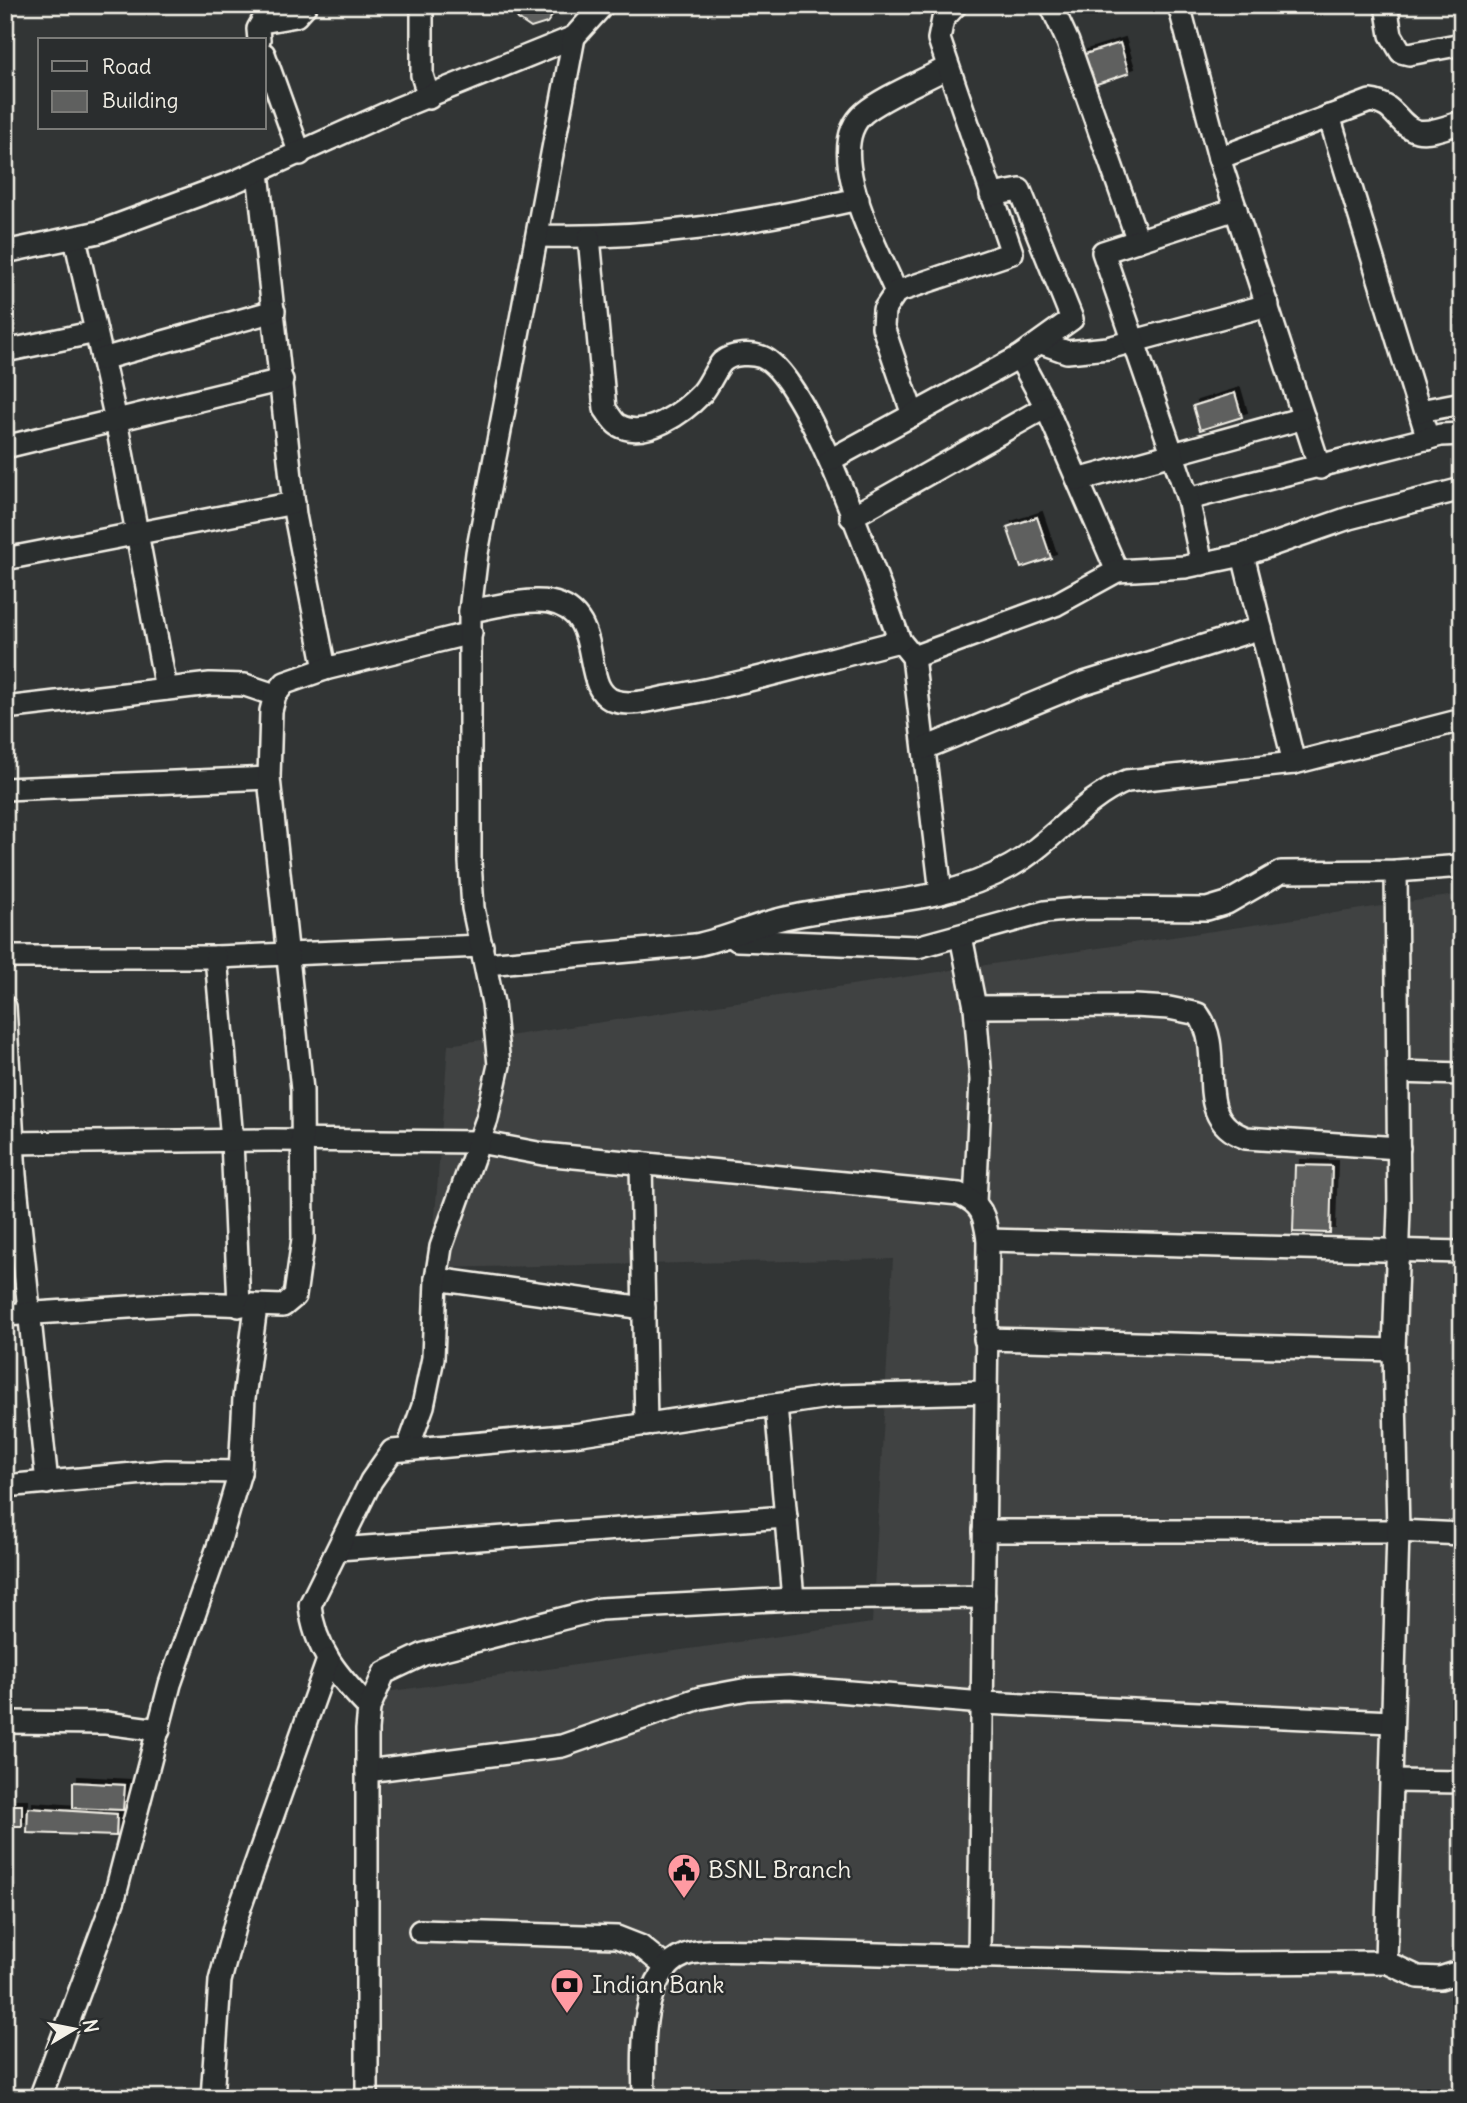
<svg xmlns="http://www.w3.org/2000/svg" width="1467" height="2103" viewBox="0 0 1467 2103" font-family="Delius,sans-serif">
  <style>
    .built { fill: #404242 }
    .building { fill: #5f605f; stroke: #f4f1e8; stroke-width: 2; filter: url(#shadow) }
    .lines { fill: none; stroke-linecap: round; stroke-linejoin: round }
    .minor-casing { stroke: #f4f1e8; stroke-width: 26 }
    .minor { stroke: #2a2d2e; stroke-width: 21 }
    .labels { text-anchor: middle; stroke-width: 5; stroke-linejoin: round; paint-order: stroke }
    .poi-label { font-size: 24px; fill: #f4f1e8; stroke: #2a2d2e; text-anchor: start }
  </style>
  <defs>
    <filter id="shadow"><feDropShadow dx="5" dy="-5" stdDeviation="0" flood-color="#0009"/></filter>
  </defs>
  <rect width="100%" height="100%" fill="#323535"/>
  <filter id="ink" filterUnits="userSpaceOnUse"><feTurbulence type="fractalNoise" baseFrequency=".0143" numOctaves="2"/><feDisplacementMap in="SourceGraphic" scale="14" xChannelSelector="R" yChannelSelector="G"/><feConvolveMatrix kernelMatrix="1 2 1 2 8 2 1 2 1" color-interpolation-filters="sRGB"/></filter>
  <g filter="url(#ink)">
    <path class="built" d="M1462,894V2098H367L364,1695L872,1623L893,1259L431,1268L448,1045Z"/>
    <g class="building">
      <path d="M511,5H557V9L547,23L531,28L518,19Z"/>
      <path d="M1120,43L1129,73L1091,86L1082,55Z"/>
      <path d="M1235,393L1242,417L1200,430L1193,406Z"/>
      <path d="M1037,517L1051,558L1021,568L1007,527Z"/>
      <path d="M1295,1165L1332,1166L1330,1233L1293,1232Z"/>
      <path d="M73,1782L125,1785L123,1810L73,1808Z"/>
      <rect x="5" y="1805" width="17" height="21"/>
      <path d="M28,1808L117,1814L116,1836L27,1833Z"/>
    </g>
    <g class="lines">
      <defs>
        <g id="minor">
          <path d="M422,5V75L429,98"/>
          <path d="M1051,5L1068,42L1138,241"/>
          <path d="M1179,5L1219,158L1320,468"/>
          <path d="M1386,5L1391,35L1401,52L1409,54L1462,44"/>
          <path d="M259,40L258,29L262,22L296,16L306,5"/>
          <path d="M264,54L300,154"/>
          <path d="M1329,116L1428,439"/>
          <path d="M1219,158L1370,101C1397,104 1396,125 1417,131C1430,134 1449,126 1462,122"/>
          <path d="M258,172L295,515L325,669"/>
          <path d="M538,236C653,239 746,224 858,199"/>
          <path d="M589,237L605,409C609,414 613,422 618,425C645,441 684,412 702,393C710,384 714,371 722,362C732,353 751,353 762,357C809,376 879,587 900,641L913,657L941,893"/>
          <path d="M75,238L116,420L166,689"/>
          <path d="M5,252L99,232L234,182L396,109L574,37L603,5"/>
          <path d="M896,292C879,251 821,149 864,113C883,97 925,80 948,67"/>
          <path d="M1042,343L1067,352L1108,348L1268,305"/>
          <path d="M5,351L96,332"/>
          <path d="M1019,357L1046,407L1117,571"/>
          <path d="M102,359L274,311"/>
          <path d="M1420,411L1462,403"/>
          <path d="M913,415L883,327L884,310L896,292L1012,253L939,39L943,19L956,5"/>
          <path d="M5,447L282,380"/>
          <path d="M830,460L1019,357L1072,319L1020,190L991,195"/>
          <path d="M1078,480L1304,418"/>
          <path d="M1188,499L1441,435L1462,434"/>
          <path d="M851,517L1046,407"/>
          <path d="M1243,555L1294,763"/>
          <path d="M5,559L294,503"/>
          <path d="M1202,564L1188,499L1103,252L1236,209"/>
          <path d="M470,611C494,607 526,598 550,602C608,613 577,689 615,701C631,706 652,700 667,697C746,684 823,660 900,641"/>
          <path d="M913,657L1055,605L1117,571L1185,567L1243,555L1349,518L1462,489"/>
          <path d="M5,708L210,684L245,685L275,695"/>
          <path d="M925,748L1081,684L1261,628"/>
          <path d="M5,789L269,778"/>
          <path d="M961,936L975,1007L981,1080L975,1202"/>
          <path d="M737,940L917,947L1045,912L1086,908L1207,909L1227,903L1281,872L1396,871L1462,866"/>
          <path d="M5,957H216L482,946"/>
          <path d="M216,957L232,1140L239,1306"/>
          <path d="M486,964L695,945C723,940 749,927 777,920C855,900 937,908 1011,866C1052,843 1082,799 1127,781L1294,763L1462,720"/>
          <path d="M5,1007L15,1175L47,1483"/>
          <path d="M975,1007L1135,1006L1169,1008L1198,1014C1228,1054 1188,1117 1246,1138L1399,1148"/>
          <path d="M1398,1072L1462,1074"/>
          <path d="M5,1143L274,1140L479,1142L543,1154L959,1194C983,1205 984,1214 988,1240L979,1957"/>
          <path d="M641,1163L646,1425"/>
          <path d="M988,1240L1462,1252"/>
          <path d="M436,1279L644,1308"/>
          <path d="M5,1315L191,1303L283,1306L295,1296L303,1239L302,1090L269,778L271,711L275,695L285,683L325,669L471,633"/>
          <path d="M985,1339L1394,1350"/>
          <path d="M776,1405L793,1599"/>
          <path d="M408,1448L423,1406L433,1358L436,1279L441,1247L487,1119L499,1065L493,1003L473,908L470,862V611L477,553L574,37"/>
          <path d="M5,1486L166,1471L240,1472"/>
          <path d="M984,1531H1398L1462,1534"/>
          <path d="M338,1549L786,1517"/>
          <path d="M369,1708C339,1677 314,1649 310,1605L371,1481L392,1451L574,1435L835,1396L985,1392"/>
          <path d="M5,1722L106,1723L159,1730"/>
          <path d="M367,1771L562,1746L700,1698L748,1689L789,1687L983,1703L1392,1722"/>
          <path d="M1391,1781L1462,1782"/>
          <path d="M420,1931L617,1937L640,1946L666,1967"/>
          <path d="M1386,1962L1398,1531L1394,1350L1399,1209L1396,871"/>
          <path d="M40,2098L114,1899L170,1684L219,1544L240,1472L244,1398L256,1307"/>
          <path d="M212,2098L220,1981L237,1916L328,1660"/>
          <path d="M367,2098V1730L369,1708L384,1673L424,1654L600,1609L793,1599L984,1597"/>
          <path d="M644,2098C643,2056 638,1973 685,1955C702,1948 742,1951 761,1951L1227,1963L1386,1962L1418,1977L1440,1978L1462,1971"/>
        </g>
      </defs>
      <use href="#minor" class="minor-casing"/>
      <use href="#minor" class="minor"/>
    </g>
  </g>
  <defs>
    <symbol id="civic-pin" viewBox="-11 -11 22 30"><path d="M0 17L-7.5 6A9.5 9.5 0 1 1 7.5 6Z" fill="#ff9aa2" stroke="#2a2d2e"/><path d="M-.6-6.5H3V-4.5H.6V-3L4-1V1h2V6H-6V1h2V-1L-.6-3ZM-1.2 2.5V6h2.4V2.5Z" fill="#111"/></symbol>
    <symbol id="bank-pin" viewBox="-11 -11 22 30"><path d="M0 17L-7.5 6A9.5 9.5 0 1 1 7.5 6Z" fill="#ff9aa2" stroke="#2a2d2e"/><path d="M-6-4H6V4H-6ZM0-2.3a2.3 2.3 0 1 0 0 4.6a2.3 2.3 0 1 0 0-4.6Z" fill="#111"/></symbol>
  </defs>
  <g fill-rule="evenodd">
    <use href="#civic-pin" x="665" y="1851" width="38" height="52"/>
    <use href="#bank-pin" x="548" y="1966" width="38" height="52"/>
  </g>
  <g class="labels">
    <g class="poi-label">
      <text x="708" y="1878">BSNL Branch</text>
      <text x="592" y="1993">Indian Bank</text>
    </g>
  </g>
  <rect width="1467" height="2103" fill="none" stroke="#2a2d2e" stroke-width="28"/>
  <rect x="14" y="14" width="1439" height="2075" fill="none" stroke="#f4f1e8" stroke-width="2.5" filter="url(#ink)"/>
  <rect x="38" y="38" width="228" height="91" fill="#2a2d2e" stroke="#7b7b78" stroke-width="2"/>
  <rect x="52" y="61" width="35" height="10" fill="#2a2d2e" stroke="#7b7b78" stroke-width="2"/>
  <text x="102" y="74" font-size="21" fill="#f4f1e8">Road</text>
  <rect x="52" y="91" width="35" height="21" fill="#5f605f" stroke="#7b7b78" stroke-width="2"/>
  <text x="102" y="108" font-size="21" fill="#f4f1e8">Building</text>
  <g transform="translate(74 2029) rotate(80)" stroke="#2a2d2e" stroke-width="5" paint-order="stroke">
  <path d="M0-5L12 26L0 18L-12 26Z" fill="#f4f1e8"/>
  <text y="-10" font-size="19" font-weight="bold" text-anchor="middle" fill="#f4f1e8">N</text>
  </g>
</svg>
